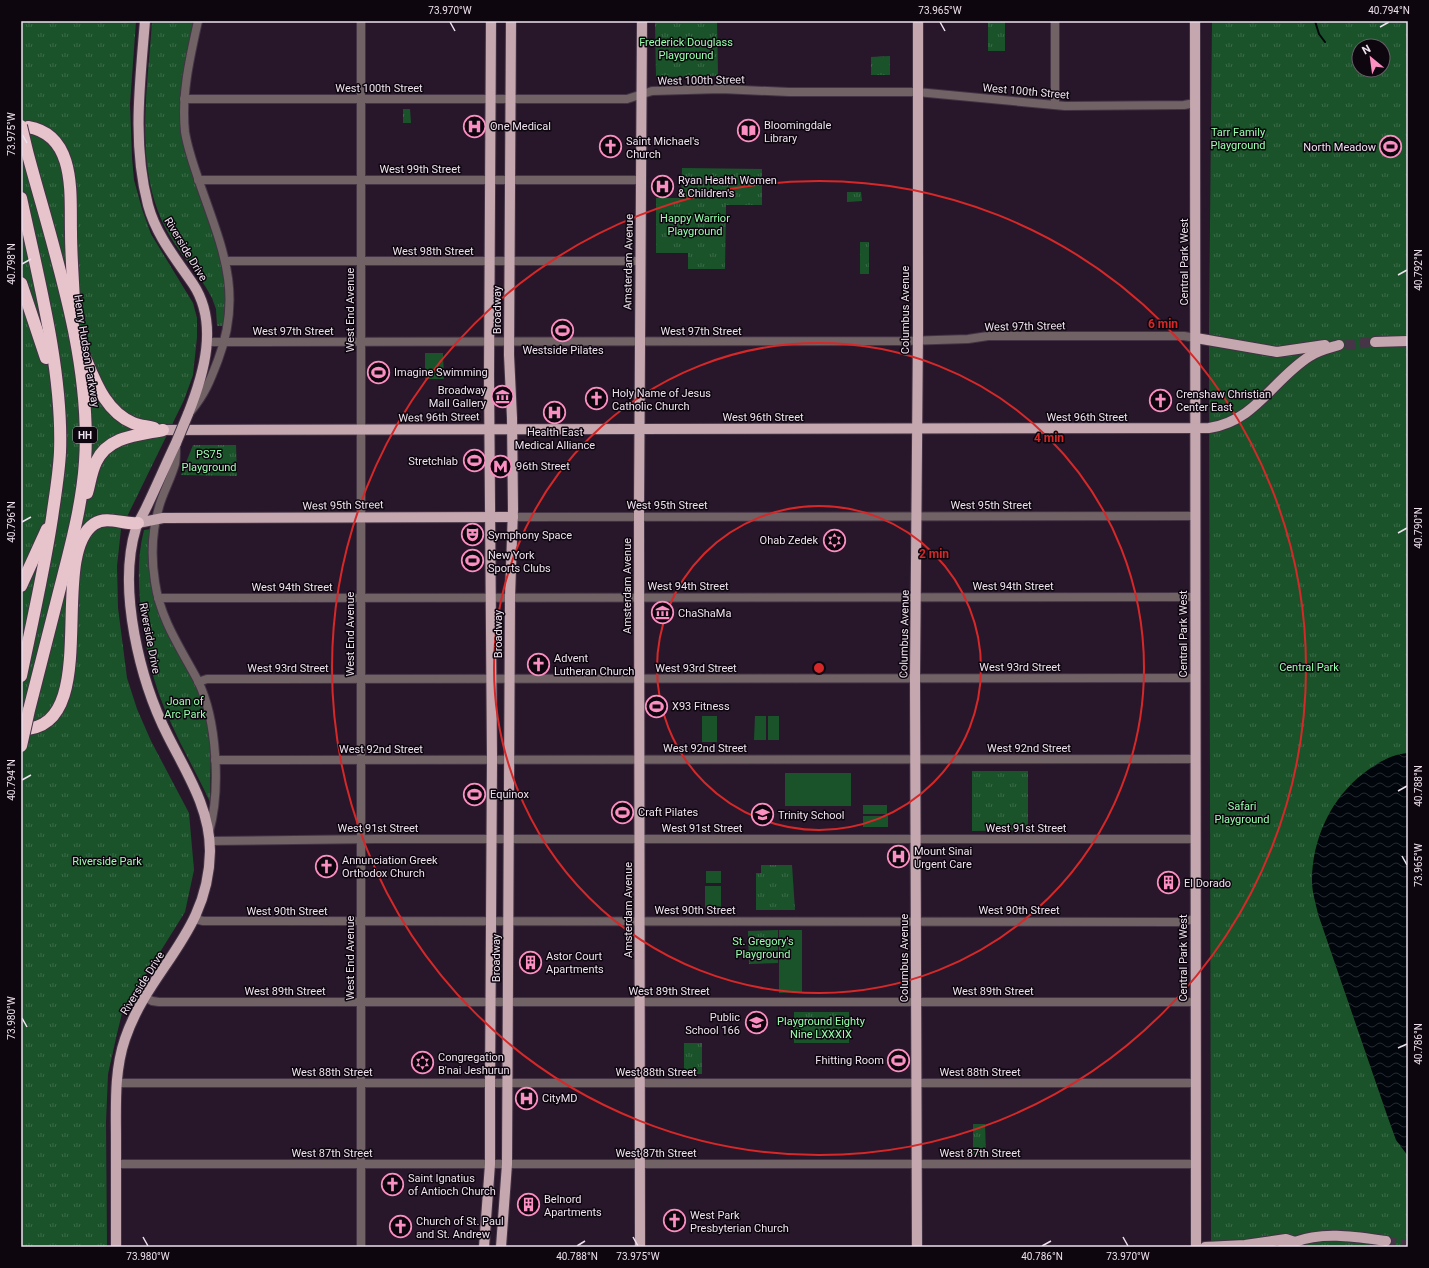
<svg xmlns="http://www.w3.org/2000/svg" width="1429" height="1268" viewBox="0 0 1429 1268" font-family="Roboto,sans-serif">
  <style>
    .green { fill: #1a532a }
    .park { fill: url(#park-tufts); fill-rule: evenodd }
    .water { fill: url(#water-waves) }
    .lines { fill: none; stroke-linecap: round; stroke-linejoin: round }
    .stream { stroke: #00060c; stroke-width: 2 }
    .major-tunnel { stroke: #463547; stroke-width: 10; stroke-dasharray: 10 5; stroke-linecap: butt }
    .minor-casing { stroke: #443345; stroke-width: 10 }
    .major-casing { stroke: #443345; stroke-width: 12 }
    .highway-casing { stroke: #443345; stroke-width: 14 }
    .minor { stroke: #716266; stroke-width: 8 }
    .major { stroke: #c5a7af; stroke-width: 10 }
    .highway { stroke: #e7c3cc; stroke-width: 12 }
    .major-bridge-casing { stroke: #443345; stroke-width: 12; stroke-linecap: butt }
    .highway-bridge-casing { stroke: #443345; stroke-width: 14; stroke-linecap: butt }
    .major-bridge { stroke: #c5a7af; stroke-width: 10 }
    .highway-bridge { stroke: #e7c3cc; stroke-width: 12 }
    .ticks { fill: none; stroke: #ede1ee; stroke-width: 1.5 }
    .ring { fill: none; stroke: #d62828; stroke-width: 2 }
    .labels { text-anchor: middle; stroke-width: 3; stroke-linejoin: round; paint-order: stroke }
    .shield { fill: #0d060e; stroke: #aa9fab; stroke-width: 1 }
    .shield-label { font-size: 10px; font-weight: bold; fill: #ede1ee }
    .park-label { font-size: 11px; fill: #97ffad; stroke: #0d060e }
    .street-label { font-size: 11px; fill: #ede1ee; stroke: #0d060e }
    .poi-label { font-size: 11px; fill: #ede1ee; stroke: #0d060e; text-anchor: start }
    .centre { fill: #d62828; stroke: #0d060e; stroke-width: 2 }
    .ring-label { font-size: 12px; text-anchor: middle; font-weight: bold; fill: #d62828; stroke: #0d060e; stroke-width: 3; stroke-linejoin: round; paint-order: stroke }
    .neatline { fill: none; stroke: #ede1ee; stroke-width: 1.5 }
    .ticks-label { font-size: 10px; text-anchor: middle; fill: #ede1ee }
  </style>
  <defs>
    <pattern id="park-tufts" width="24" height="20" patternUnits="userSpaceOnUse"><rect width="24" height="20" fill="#1a532a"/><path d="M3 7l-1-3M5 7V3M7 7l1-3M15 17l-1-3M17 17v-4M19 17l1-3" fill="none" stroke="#3c6b49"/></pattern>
    <pattern id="water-waves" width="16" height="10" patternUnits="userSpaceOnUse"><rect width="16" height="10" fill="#00060c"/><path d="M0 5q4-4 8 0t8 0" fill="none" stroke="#262a30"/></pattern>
  </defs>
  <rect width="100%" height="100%" fill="#28172a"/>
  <g class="green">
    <path d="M425,353H443L444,379H425Z"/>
    <rect x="702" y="716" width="15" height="26"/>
    <path d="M755,716H766V740H754Z"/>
    <rect x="768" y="716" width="11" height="24"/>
    <rect x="785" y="773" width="66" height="33"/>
    <rect x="863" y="805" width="24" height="9"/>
    <rect x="863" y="816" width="25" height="11"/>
    <rect x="706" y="871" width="15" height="12"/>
    <rect x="705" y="886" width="16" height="22"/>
    <path d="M779,930H802V992L779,993Z"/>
  </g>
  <g class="park">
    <path d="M21,21H136L130,104L132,158L134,180L142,209L151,234L193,303L197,318V337L193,375L184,400L121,529L117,566L118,608L127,678L137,709L151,741L189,813L194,870L185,912L122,1013L116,1038L108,1074L106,1122L107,1247H21Z"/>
    <path d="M152,21H196L181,112L218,246L227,295L225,326H217L216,309L212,298C199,273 179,254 166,229C133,166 148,89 152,21Z"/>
    <path d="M655,21H717L718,76L656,77Z"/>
    <path d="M1212,21H1408V1247H1211L1209,329ZM1359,46H1383V70H1359Z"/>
    <rect x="988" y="22" width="17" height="29"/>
    <path d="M890,56V75H871V57Z"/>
    <path d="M403,109H410L411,123H403Z"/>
    <path d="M682,168L762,169V205H726L725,269H688V253H656V198H681Z"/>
    <path d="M847,192H861L862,201L847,202Z"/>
    <rect x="860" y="242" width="9" height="32"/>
    <path d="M193,445H236L237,476L181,475Z"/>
    <path d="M151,529V579L202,698L211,741L210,802C198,776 183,750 171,723C152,684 144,643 140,600C138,577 138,553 144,530Z"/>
    <path d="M972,771H1028V830L972,831Z"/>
    <path d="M761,865H792L795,910H756V873H761Z"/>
    <path d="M778,930V963L749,964L748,931Z"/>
    <rect x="794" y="1012" width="55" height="31"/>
    <rect x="684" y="1043" width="18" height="31"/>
    <path d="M973,1124H985L986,1155H973Z"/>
  </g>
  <path class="water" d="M1408,753V1156L1396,1140L1387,1115L1318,914C1316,904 1312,892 1312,881C1312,839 1331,798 1364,773C1377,763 1392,754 1408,753Z"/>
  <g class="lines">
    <path class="stream" d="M1315,21L1319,34L1325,42"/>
    <g class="major-tunnel">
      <path d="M1345,345L1375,342"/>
      <path d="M1386,1241L1408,1245"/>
    </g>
    <defs>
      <g id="minor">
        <path d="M1055,21V105"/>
        <path d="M184,99H627L652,91L721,89L789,92H917L1065,106L1184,105L1195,103"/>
        <path d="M198,180H642"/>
        <path d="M226,261H640"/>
        <path d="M207,342L905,341L968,339L988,336H1184L1196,338"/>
        <path d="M191,411C205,394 210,381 218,360C243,294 223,250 201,187C195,169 188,151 185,132C181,95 190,57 198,21"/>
        <path d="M176,446C176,452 176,459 175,464C171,479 163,492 159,507C152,531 151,557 155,582C160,619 181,649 198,681C217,720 221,790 209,832"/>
        <path d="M513,517L1195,516"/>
        <path d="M158,598L1195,597"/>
        <path d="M198,682L207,679L1195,678"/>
        <path d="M215,760L1195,759"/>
        <path d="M209,841L376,839H1195"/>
        <path d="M195,919L203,921L1179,922L1195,919"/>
        <path d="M145,997L152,1001L159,1002H1195"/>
        <path d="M117,1083H1195"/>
        <path d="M116,1164H1195"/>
        <path d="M361,1247V21"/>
      </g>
      <g id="major">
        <path d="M145,21C140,83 132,144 148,205C156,235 176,259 193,284C219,323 204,374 188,414"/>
        <path d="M1195,21L1196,1247"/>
        <path d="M1196,338L1277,352L1325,345"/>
        <path d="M1375,342L1408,341"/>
        <path d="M163,430L1209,428C1256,421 1273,379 1310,356C1319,350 1329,348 1339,345"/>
        <path d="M138,523L163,518L513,517"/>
        <path d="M116,1247C116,1211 116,1176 116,1140C116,1106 114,1071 125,1039C149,968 209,934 210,851C210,808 186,772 168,736C140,681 117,589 136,528C139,520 144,513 147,506C157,485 166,464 176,443"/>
        <path d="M484,1247L490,1164V1090L492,759L489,377L491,21"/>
        <path d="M501,1247L507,1164L510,597L513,509L512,418L509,355L511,21"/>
        <path d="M640,1247L639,509L642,21"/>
        <path d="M917,1247L915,679L918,331V21"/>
        <path d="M1205,1247L1245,1245L1286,1239L1295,1242"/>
        <path d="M1283,1247C1288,1246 1291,1243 1295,1242C1323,1231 1357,1237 1386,1241"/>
      </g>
      <g id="highway">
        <path d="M28,127C77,135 70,196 71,232C71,255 73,279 74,302L72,308"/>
        <path d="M27,151C53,249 92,359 85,462C82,506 70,549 59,592C49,632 39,671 29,710"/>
        <path d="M21,198C38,277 63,371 60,452C59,474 55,496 52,518C44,571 32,623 21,676"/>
        <path d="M21,283L46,358"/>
        <path d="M80,346C93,374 102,410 133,423C140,426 147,426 154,428"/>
        <path d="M87,493C90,483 91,472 96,462C108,436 138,435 163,430"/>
        <path d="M21,586L47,529"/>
        <path d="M21,729C105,731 46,557 94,524C107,515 124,525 138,523"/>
      </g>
    </defs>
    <use href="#minor" class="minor-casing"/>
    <use href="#major" class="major-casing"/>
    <use href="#highway" class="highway-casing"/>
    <use href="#minor" class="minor"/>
    <use href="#major" class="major"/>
    <use href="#highway" class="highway"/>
    <defs>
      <path id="major-bridge" d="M176,443L188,414"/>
      <g id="highway-bridge">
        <path d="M21,126L27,151"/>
        <path d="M21,746L29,710"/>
      </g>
    </defs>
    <use href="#major-bridge" class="major-bridge-casing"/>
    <use href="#highway-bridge" class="highway-bridge-casing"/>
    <use href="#major-bridge" class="major-bridge"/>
    <use href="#highway-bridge" class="highway-bridge"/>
  </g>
  <path class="ticks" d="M450,22L455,31M940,22L945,31M1380,27L1389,22M22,134L27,143M22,264L31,259M1398,275L1407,270M22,522L31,517M1398,533L1407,528M22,780L31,775M1398,791L1407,786M1402,856L1407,865M22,1018L27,1027M1398,1048L1407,1044M143,1237L148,1246M633,1237L638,1246M1123,1237L1128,1246M577,1246L585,1241M1042,1246L1051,1241"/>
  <g class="ring">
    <circle cx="819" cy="668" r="162"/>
    <circle cx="819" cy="668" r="325"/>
    <circle cx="819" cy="668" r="487"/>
  </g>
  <defs>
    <symbol id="hospital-ring" viewBox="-11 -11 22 22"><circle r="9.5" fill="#0d060e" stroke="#fc8fc1" stroke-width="1.5"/><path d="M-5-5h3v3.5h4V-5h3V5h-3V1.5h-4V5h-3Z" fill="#fc8fc1"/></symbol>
    <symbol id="library-ring" viewBox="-11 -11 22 22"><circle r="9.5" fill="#0d060e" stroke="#fc8fc1" stroke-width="1.5"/><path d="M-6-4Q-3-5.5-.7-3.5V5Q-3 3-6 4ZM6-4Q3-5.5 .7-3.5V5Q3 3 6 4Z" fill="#fc8fc1"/></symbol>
    <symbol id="church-ring" viewBox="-11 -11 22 22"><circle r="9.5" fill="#0d060e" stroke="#fc8fc1" stroke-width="1.5"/><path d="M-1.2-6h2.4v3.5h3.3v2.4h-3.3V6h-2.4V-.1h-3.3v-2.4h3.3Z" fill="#fc8fc1"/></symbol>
    <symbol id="stadium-ring" viewBox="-11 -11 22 22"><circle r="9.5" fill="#0d060e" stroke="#fc8fc1" stroke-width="1.5"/><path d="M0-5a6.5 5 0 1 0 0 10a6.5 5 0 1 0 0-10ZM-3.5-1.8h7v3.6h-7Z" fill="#fc8fc1"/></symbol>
    <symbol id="museum-ring" viewBox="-11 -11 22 22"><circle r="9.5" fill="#0d060e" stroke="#fc8fc1" stroke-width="1.5"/><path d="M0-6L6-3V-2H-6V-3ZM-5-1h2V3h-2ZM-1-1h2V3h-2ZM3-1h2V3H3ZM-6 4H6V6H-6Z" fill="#fc8fc1"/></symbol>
    <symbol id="metro-ring" viewBox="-11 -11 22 22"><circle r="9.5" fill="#0d060e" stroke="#fc8fc1" stroke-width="1.5"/><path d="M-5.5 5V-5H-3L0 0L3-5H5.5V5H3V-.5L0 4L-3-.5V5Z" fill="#fc8fc1"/></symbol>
    <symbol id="theatre-ring" viewBox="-11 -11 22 22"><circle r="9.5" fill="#0d060e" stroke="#fc8fc1" stroke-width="1.5"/><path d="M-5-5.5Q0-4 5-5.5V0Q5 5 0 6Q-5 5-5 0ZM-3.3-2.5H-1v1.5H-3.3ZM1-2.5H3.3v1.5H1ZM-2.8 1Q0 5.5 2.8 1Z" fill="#fc8fc1"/></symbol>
    <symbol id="synagogue-ring" viewBox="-11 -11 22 22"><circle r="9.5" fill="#0d060e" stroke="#fc8fc1" stroke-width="1.5"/><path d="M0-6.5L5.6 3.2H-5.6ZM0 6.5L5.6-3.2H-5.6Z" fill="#fc8fc1"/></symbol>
    <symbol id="school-ring" viewBox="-11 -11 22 22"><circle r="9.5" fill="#0d060e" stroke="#fc8fc1" stroke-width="1.5"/><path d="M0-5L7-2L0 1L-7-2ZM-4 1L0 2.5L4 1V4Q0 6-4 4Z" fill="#fc8fc1"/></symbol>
    <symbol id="building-ring" viewBox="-11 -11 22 22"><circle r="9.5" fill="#0d060e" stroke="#fc8fc1" stroke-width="1.5"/><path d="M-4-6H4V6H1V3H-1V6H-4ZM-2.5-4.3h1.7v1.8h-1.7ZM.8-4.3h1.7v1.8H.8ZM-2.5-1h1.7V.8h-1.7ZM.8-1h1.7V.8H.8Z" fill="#fc8fc1"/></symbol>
  </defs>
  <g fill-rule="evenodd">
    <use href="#hospital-ring" x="462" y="114" width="25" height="25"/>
    <use href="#library-ring" x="736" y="118" width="25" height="25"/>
    <use href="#church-ring" x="598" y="134" width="25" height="25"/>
    <use href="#stadium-ring" x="1378" y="134" width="25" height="25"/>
    <use href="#hospital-ring" x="650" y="174" width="25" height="25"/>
    <use href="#stadium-ring" x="550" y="318" width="25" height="25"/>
    <use href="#stadium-ring" x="366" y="360" width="25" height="25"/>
    <use href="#museum-ring" x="490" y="384" width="25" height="25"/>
    <use href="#church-ring" x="584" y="386" width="25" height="25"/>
    <use href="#church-ring" x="1148" y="388" width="25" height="25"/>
    <use href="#hospital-ring" x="542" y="400" width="25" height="25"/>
    <use href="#stadium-ring" x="462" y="448" width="25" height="25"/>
    <use href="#metro-ring" x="488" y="454" width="25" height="25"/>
    <use href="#theatre-ring" x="460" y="522" width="25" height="25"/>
    <use href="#synagogue-ring" x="822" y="528" width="25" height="25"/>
    <use href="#stadium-ring" x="460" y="548" width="25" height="25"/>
    <use href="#museum-ring" x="650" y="600" width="25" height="25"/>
    <use href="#church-ring" x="526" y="652" width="25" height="25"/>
    <use href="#stadium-ring" x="644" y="694" width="25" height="25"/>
    <use href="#stadium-ring" x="462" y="782" width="25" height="25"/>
    <use href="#stadium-ring" x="610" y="800" width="25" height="25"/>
    <use href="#school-ring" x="750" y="802" width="25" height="25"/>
    <use href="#hospital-ring" x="886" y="844" width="25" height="25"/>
    <use href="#church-ring" x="314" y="854" width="25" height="25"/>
    <use href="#building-ring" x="1156" y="870" width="25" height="25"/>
    <use href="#building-ring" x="518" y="950" width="25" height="25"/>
    <use href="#school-ring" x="744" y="1010" width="25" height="25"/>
    <use href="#stadium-ring" x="886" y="1048" width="25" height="25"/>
    <use href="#synagogue-ring" x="410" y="1050" width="25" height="25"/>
    <use href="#hospital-ring" x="514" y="1086" width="25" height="25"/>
    <use href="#church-ring" x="380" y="1172" width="25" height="25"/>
    <use href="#building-ring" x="516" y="1192" width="25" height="25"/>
    <use href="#church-ring" x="662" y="1208" width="25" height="25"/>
    <use href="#church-ring" x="388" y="1214" width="25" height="25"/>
  </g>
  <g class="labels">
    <rect class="shield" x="73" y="427" width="24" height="16" rx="3"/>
    <g class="shield-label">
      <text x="85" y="439">HH</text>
    </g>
    <g class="park-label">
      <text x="686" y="46">Frederick Douglass<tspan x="686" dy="13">Playground</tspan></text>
      <text x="1238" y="136">Tarr Family<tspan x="1238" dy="13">Playground</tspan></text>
      <text x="695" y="222">Happy Warrior<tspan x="695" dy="13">Playground</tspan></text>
      <text x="209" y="458">PS75<tspan x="209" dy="13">Playground</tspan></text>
      <text x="1309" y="671">Central Park</text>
      <text x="185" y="705">Joan of<tspan x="185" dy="13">Arc Park</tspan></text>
      <text x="1242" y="810">Safari<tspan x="1242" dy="13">Playground</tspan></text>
      <text x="107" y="865">Riverside Park</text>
      <text x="763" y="945">St. Gregory's<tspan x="763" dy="13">Playground</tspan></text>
      <text x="821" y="1025">Playground Eighty<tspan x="821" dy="13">Nine LXXXIX</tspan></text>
    </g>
    <g class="street-label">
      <text transform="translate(701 80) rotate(-1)" y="4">West 100th Street</text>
      <text x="379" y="92">West 100th Street</text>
      <text transform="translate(1026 91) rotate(5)" y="4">West 100th Street</text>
      <text x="420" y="173">West 99th Street</text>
      <text transform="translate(186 249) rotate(59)" y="4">Riverside Drive</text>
      <text x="433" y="255">West 98th Street</text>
      <text transform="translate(628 262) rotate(-89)" y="4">Amsterdam Avenue</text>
      <text transform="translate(1184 262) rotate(-90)" y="4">Central Park West</text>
      <text transform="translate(350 310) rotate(-90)" y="4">West End Avenue</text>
      <text transform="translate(497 310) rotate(-90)" y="4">Broadway</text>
      <text transform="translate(905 310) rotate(-90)" y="4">Columbus Avenue</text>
      <text transform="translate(1025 326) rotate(-1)" y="4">West 97th Street</text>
      <text x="293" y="335">West 97th Street</text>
      <text x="701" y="335">West 97th Street</text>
      <text transform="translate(87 351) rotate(81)" y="4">Henry Hudson Parkway</text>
      <text transform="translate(439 417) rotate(-1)" y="4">West 96th Street</text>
      <text x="763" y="421">West 96th Street</text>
      <text x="1087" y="421">West 96th Street</text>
      <text transform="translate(343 505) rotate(-1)" y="4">West 95th Street</text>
      <text x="667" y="509">West 95th Street</text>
      <text x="991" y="509">West 95th Street</text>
      <text transform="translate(627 586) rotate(-90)" y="4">Amsterdam Avenue</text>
      <text x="688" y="590">West 94th Street</text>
      <text x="1013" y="590">West 94th Street</text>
      <text x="292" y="591">West 94th Street</text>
      <text transform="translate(350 634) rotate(-90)" y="4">West End Avenue</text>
      <text transform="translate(498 634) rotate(-90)" y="4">Broadway</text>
      <text transform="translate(904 634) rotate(-89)" y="4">Columbus Avenue</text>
      <text transform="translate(1183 634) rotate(-90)" y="4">Central Park West</text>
      <text transform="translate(150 638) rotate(79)" y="4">Riverside Drive</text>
      <text x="1020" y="671">West 93rd Street</text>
      <text x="288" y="672">West 93rd Street</text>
      <text x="696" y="672">West 93rd Street</text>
      <text x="705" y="752">West 92nd Street</text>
      <text x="1029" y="752">West 92nd Street</text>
      <text x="381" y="753">West 92nd Street</text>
      <text x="378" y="832">West 91st Street</text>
      <text x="702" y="832">West 91st Street</text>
      <text x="1026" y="832">West 91st Street</text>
      <text transform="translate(628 910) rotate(-90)" y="4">Amsterdam Avenue</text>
      <text x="695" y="914">West 90th Street</text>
      <text x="1019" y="914">West 90th Street</text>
      <text x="287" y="915">West 90th Street</text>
      <text transform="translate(350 958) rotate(-90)" y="4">West End Avenue</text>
      <text transform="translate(496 958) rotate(-90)" y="4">Broadway</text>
      <text transform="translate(904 958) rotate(-90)" y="4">Columbus Avenue</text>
      <text transform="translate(1183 958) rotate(-90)" y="4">Central Park West</text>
      <text transform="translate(142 983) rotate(-58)" y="4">Riverside Drive</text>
      <text x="285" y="995">West 89th Street</text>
      <text x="669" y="995">West 89th Street</text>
      <text x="993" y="995">West 89th Street</text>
      <text x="332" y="1076">West 88th Street</text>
      <text x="656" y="1076">West 88th Street</text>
      <text x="980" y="1076">West 88th Street</text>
      <text x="332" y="1157">West 87th Street</text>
      <text x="656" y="1157">West 87th Street</text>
      <text x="980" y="1157">West 87th Street</text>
    </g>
    <g class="poi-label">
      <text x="764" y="129">Bloomingdale<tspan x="764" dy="13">Library</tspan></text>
      <text x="490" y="130">One Medical</text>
      <text x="626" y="145">Saint Michael's<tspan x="626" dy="13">Church</tspan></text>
      <text x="1376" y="151" text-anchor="end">North Meadow</text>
      <text x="678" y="184">Ryan Health Women<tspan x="678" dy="13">&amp; Children's</tspan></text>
      <text x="563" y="354" text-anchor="middle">Westside Pilates</text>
      <text x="394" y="376">Imagine Swimming</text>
      <text x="486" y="394" text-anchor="end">Broadway<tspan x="486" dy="13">Mall Gallery</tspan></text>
      <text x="612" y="397">Holy Name of Jesus<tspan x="612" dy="13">Catholic Church</tspan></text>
      <text x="1176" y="398">Crenshaw Christian<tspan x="1176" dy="13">Center East</tspan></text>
      <text x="555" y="436" text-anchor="middle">Health East<tspan x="555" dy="13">Medical Alliance</tspan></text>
      <text x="458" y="465" text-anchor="end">Stretchlab</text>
      <text x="516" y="470">96th Street</text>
      <text x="488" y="539">Symphony Space</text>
      <text x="818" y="544" text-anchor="end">Ohab Zedek</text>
      <text x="488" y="559">New York<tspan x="488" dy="13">Sports Clubs</tspan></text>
      <text x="678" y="617">ChaShaMa</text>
      <text x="554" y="662">Advent<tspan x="554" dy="13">Lutheran Church</tspan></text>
      <text x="672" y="710">X93 Fitness</text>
      <text x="490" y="798">Equinox</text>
      <text x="638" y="816">Craft Pilates</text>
      <text x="778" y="819">Trinity School</text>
      <text x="914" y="855">Mount Sinai<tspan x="914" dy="13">Urgent Care</tspan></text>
      <text x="342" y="864">Annunciation Greek<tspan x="342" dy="13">Orthodox Church</tspan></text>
      <text x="1184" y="887">El Dorado</text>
      <text x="546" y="960">Astor Court<tspan x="546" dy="13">Apartments</tspan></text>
      <text x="740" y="1021" text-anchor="end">Public<tspan x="740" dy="13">School 166</tspan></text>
      <text x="438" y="1061">Congregation<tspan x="438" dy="13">B'nai Jeshurun</tspan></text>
      <text x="884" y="1064" text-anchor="end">Fhitting Room</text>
      <text x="542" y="1102">CityMD</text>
      <text x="408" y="1182">Saint Ignatius<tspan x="408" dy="13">of Antioch Church</tspan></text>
      <text x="544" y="1203">Belnord<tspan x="544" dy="13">Apartments</tspan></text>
      <text x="690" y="1219">West Park<tspan x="690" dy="13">Presbyterian Church</tspan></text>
      <text x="416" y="1225">Church of St. Paul<tspan x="416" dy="13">and St. Andrew</tspan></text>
    </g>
  </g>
  <circle cx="819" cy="668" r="6" class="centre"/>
  <g class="ring-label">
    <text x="1163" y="328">6 min</text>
    <text x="1049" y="442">4 min</text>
    <text x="934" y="558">2 min</text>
  </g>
  <rect width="1429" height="1268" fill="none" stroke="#0d060e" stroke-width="44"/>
  <g transform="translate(1371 58) rotate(331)"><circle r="19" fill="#0d060e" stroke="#675e68"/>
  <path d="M0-3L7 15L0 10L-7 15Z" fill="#fc8fc1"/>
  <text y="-6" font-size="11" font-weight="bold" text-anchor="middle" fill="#ede1ee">N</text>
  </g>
  <rect x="22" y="22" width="1385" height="1224" class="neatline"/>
  <g class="ticks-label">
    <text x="450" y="14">73.970°W</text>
    <text x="940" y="14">73.965°W</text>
    <text x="1389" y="14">40.794°N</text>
    <text transform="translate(11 134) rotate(-90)" y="4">73.975°W</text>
    <text transform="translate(11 264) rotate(-90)" y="4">40.798°N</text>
    <text transform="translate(1418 270) rotate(-90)" y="4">40.792°N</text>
    <text transform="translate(11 522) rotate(-90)" y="4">40.796°N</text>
    <text transform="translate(1418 528) rotate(-90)" y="4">40.790°N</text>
    <text transform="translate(11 780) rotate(-90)" y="4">40.794°N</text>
    <text transform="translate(1418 786) rotate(-90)" y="4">40.788°N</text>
    <text transform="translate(1418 865) rotate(-90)" y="4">73.965°W</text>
    <text transform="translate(11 1018) rotate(-90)" y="4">73.980°W</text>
    <text transform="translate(1418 1044) rotate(-90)" y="4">40.786°N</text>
    <text x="148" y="1260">73.980°W</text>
    <text x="577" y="1260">40.788°N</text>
    <text x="638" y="1260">73.975°W</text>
    <text x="1042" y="1260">40.786°N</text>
    <text x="1128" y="1260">73.970°W</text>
  </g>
</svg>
